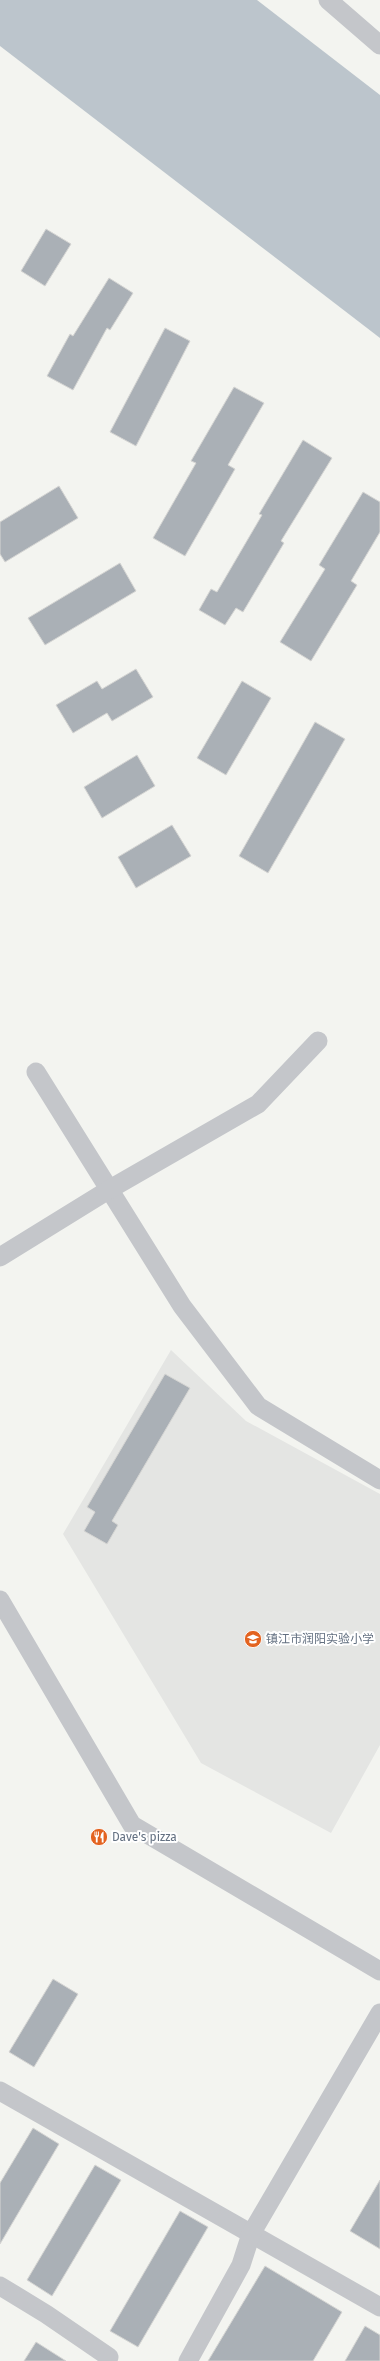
<svg xmlns="http://www.w3.org/2000/svg" width="380" height="2361" viewBox="0 0 380 2361" font-family="'Fira Sans','Noto Sans SC',sans-serif">
  <style>
    .built { fill: #e4e5e3 }
    .water { fill: #bcc5cc }
    .building { fill: #aab0b6; stroke: #d5d5d3 }
    .lines { fill: none; stroke-linecap: round; stroke-linejoin: round }
    .minor { stroke: #c4c6ca; stroke-width: 19 }
    .labels { text-anchor: middle; stroke-width: 4; stroke-linejoin: round; paint-order: stroke }
    .poi-label { font-size: 12px; fill: #637081; stroke: #fff; text-anchor: start }
  </style>
  <rect width="100%" height="100%" fill="#f3f4f0"/>
  <path class="built" d="M171,1350L246,1421L380,1494V1745L331,1833L201,1763L63,1534Z"/>
  <path class="water" d="M0,0H257L380,95V338L0,46Z"/>
  <g class="building">
    <path d="M46,229L71,244L45,286L21,271Z"/>
    <path d="M109,278L133,293L110,330L107,328L73,390L47,376L70,334L73,336Z"/>
    <path d="M165,328L190,341L136,446L110,432Z"/>
    <path d="M234,387L264,403L228,465L235,469L185,556L153,538L196,463L191,461Z"/>
    <path d="M303,440L332,458L281,541L284,543L243,612L236,608L225,625L199,610L211,589L217,592L262,515L259,514Z"/>
    <path d="M59,486L78,518L5,562L0,554V522Z"/>
    <path d="M363,492L380,502V532L351,581L357,585L311,661L280,642L325,569L319,565Z"/>
    <path d="M120,563L136,591L45,645L28,618Z"/>
    <path d="M136,669L153,697L112,721L107,713L73,733L56,705L97,681L102,689Z"/>
    <path d="M242,681L271,698L226,775L197,758Z"/>
    <path d="M315,722L345,739L268,873L239,856Z"/>
    <path d="M137,755L155,786L102,818L84,787Z"/>
    <path d="M172,825L191,856L136,888L118,857Z"/>
    <path d="M165,1374L190,1388L112,1521L118,1525L107,1544L84,1531L95,1512L87,1507Z"/>
    <path d="M53,1979L78,1994L34,2067L9,2052Z"/>
    <path d="M33,2128L59,2144L0,2244V2183Z"/>
    <path d="M95,2165L121,2180L52,2296L27,2280Z"/>
    <path d="M380,2180V2249L350,2231Z"/>
    <path d="M180,2211L208,2227L138,2347L110,2331Z"/>
    <path d="M265,2266L342,2312L313,2361H208Z"/>
    <path d="M365,2326L380,2335V2361H345Z"/>
    <path d="M36,2342L66,2361H24Z"/>
  </g>
  <g class="lines">
    <g class="minor">
      <path d="M328,0L380,45"/>
      <path d="M36,1072L182,1306L258,1406L380,1480"/>
      <path d="M0,1257L110,1189L258,1104L318,1041"/>
      <path d="M0,1600L132,1825L380,1971"/>
      <path d="M0,2091L380,2307"/>
      <path d="M0,2286L46,2314L109,2357"/>
      <path d="M188,2361L241,2265L251,2234L380,2013"/>
    </g>
  </g>
  <defs>
    <symbol id="school-disc" viewBox="-11 -11 22 22"><circle r="9.5" fill="#e36320" stroke="#fff"/><path d="M0-5L7-2L0 1L-7-2ZM-4 1L0 2.5L4 1V4Q0 6-4 4Z" fill="#fff"/></symbol>
    <symbol id="restaurant-disc" viewBox="-11 -11 22 22"><circle r="9.5" fill="#e36320" stroke="#fff"/><path d="M-5-6h1v4h1v-4h1v4h1v-4h1v5L-1.5 .5V6h-2V.5L-5-1ZM5-6V6H3V1.5H1.5Q1.5-4 5-6Z" fill="#fff"/></symbol>
  </defs>
  <g fill-rule="evenodd">
    <use href="#school-disc" x="243" y="1629" width="20" height="20"/>
    <use href="#restaurant-disc" x="89" y="1827" width="20" height="20"/>
  </g>
  <g class="labels">
    <g class="poi-label">
      <text x="266" y="1643">镇江市润阳实验小学</text>
      <text x="112" y="1841">Dave's pizza</text>
    </g>
  </g>
</svg>
